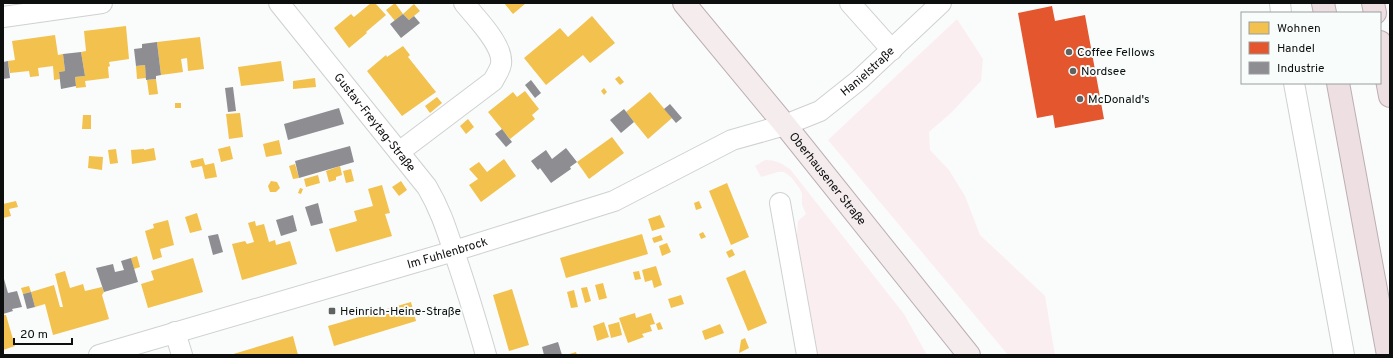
<svg xmlns="http://www.w3.org/2000/svg" width="1393" height="358" viewBox="0 0 1393 358" font-family="Overpass,sans-serif">
  <style>
    .green { fill: #fbeef1 }
    .homes { fill: #f2c14e }
    .shops { fill: #e4572e }
    .industry { fill: #8d8d92 }
    .lines { fill: none; stroke-linecap: round; stroke-linejoin: round }
    .minor-casing { stroke: #cfd1d0; stroke-width: 22 }
    .major-casing { stroke: #bdaeb2; stroke-width: 24 }
    .highway-casing { stroke: #bdaeb2; stroke-width: 24 }
    .minor { stroke: #fefffe; stroke-width: 20 }
    .major { stroke: #f5ecee; stroke-width: 22 }
    .highway { stroke: #eedfe2; stroke-width: 22 }
    .poi-dot { fill: #606161; stroke: #f8fdfc; stroke-width: 1.5 }
    .labels { text-anchor: middle; stroke-width: 4; stroke-linejoin: round; paint-order: stroke }
    .poi-label { font-size: 12px; fill: #0d0e0e; stroke: #f8fdfc; text-anchor: start }
    .street-label { font-size: 12px; fill: #0d0e0e; stroke: #f8fdfc }
  </style>
  <rect width="100%" height="100%" fill="#f9fcfb"/>
  <g class="green">
    <path d="M957,19L983,59L981,81L952,112L929,132L930,150L949,170L965,196L980,235L1045,296L1055,355H1008L828,140Z"/>
    <path d="M765,160C776,160 781,163 790,169L904,314L927,355H815L792,236L797,235L798,221L806,214L802,205V194L800,189L791,177L784,172H778L761,177L755,166Z"/>
  </g>
  <g class="homes">
    <path d="M371,3H375L386,15L366,32L367,33L349,48L334,28L351,14L354,17Z"/>
    <path d="M395,3L403,14L395,21L386,10Z"/>
    <path d="M504,3H526L513,14Z"/>
    <path d="M414,4L420,11L409,20L403,14Z"/>
    <path d="M592,16L615,43L590,63L583,55L546,85L524,58L560,28L568,37Z"/>
    <path d="M126,26L129,59L109,62L110,66L108,67L109,78L85,81L86,87L76,88L75,77L85,76L81,52L86,51L84,31Z"/>
    <path d="M55,35L58,55L63,54L65,71L59,72L60,79L54,80L53,66L38,68L39,76L30,77L29,71L10,73L8,61L15,60L12,41Z"/>
    <path d="M200,37L204,69L188,71L187,58L181,59L183,72L161,75L157,42Z"/>
    <path d="M403,46L410,55L408,57L436,92L402,116L367,71L386,55L387,57Z"/>
    <path d="M281,61L284,81L241,86L238,67Z"/>
    <path d="M145,65L146,78L137,79L136,66Z"/>
    <path d="M619,76L624,82L620,85L615,79Z"/>
    <path d="M315,78L316,87L293,89V81Z"/>
    <path d="M156,79L158,94L149,95L147,80Z"/>
    <path d="M604,88L607,92L604,95L601,91Z"/>
    <path d="M525,91L539,109L532,115L535,119L510,139L488,112L513,92L517,97Z"/>
    <path d="M650,92L672,118L648,139L626,112Z"/>
    <path d="M437,97L442,103L430,113L425,106Z"/>
    <rect x="175" y="103" width="6" height="5"/>
    <path d="M240,113L243,137L229,139L226,114Z"/>
    <path d="M83,115H91V129H82Z"/>
    <path d="M468,119L474,127L466,134L460,126Z"/>
    <path d="M612,137L624,153L589,179L577,162Z"/>
    <path d="M279,140L282,154L266,157L263,144Z"/>
    <path d="M230,146L233,159L221,162L218,149Z"/>
    <path d="M154,148L156,160L132,164L131,150L144,149V150Z"/>
    <path d="M116,149L118,163L110,164L108,150Z"/>
    <path d="M89,156L103,157L102,170L88,168Z"/>
    <path d="M203,158L205,165L214,163L217,177L205,179L202,166L192,168L190,161Z"/>
    <path d="M504,159L516,176L481,202L469,185L478,179L469,169L479,162L487,172Z"/>
    <path d="M295,164L299,178L293,179L289,166Z"/>
    <path d="M340,166L342,175L336,177V180L329,182L326,171Z"/>
    <path d="M351,169L354,181L346,183L343,171Z"/>
    <path d="M318,175L320,183L306,187L304,179Z"/>
    <path d="M271,181L277,182L280,188L276,192H270L268,186Z"/>
    <path d="M401,181L407,190L399,196L392,187Z"/>
    <path d="M727,183L749,237L731,245L709,191Z"/>
    <path d="M382,185L390,213L385,214L392,236L336,252L329,229L357,221L354,211L373,206L368,189Z"/>
    <path d="M300,188L303,189L301,194L298,193Z"/>
    <path d="M16,201L18,207L9,209L11,216L3,218V204Z"/>
    <path d="M699,201L702,208L696,210L694,203Z"/>
    <path d="M197,213L202,230L190,233L185,217Z"/>
    <path d="M660,215L665,227L652,231L648,219Z"/>
    <path d="M168,220L174,245L160,249L162,257L153,260L145,231L154,228L153,224Z"/>
    <path d="M255,221L256,226L264,224L269,242L275,240L276,245L290,241L297,264L242,280L232,244L245,241L247,244L254,242L248,223Z"/>
    <path d="M703,232L706,237L701,239L699,234Z"/>
    <path d="M642,234L648,254L566,278L560,258Z"/>
    <path d="M661,235L663,240L654,243L652,238Z"/>
    <path d="M667,243L671,252L662,256L659,246Z"/>
    <path d="M732,249L735,255L729,258L726,252Z"/>
    <path d="M137,256L140,267L134,269L131,258Z"/>
    <path d="M193,258L203,292L148,308L141,284L154,280L151,271Z"/>
    <path d="M656,266L662,285L654,288L652,280L645,282L642,270Z"/>
    <path d="M745,270L767,323L748,331L726,278Z"/>
    <path d="M65,271L70,288L83,284L85,291L102,287L104,292L102,295L109,319L53,335L45,304L35,307L31,292L54,285L60,307H63L55,274Z"/>
    <path d="M639,271L641,279L635,280L633,272Z"/>
    <path d="M603,283L607,298L599,300L595,285Z"/>
    <path d="M29,286L31,292L23,294L21,288Z"/>
    <path d="M587,287L591,301L585,303L581,288Z"/>
    <path d="M512,289L529,345L509,351L493,295Z"/>
    <path d="M574,290L578,307L571,308L567,292Z"/>
    <path d="M681,295L684,304L671,308L668,299Z"/>
    <path d="M411,302L416,321L334,346L328,326Z"/>
    <path d="M635,313L636,318L651,313L655,324L650,325L652,331L642,334L644,337L628,343L619,318Z"/>
    <path d="M3,315H6L15,346L3,350Z"/>
    <path d="M604,322L609,337L597,341L593,326Z"/>
    <path d="M619,322L622,335L611,338L608,325Z"/>
    <path d="M660,322L663,329L658,330L656,324Z"/>
    <path d="M720,324L724,333L705,340L702,331Z"/>
    <path d="M293,336L298,355H230Z"/>
    <path d="M745,338L749,348L739,353L741,340Z"/>
    <path d="M576,352L577,355H566Z"/>
  </g>
  <path class="shops" d="M1052,6L1055,21L1085,15L1104,119L1055,128L1053,115L1037,118L1018,13Z"/>
  <g class="industry">
    <path d="M403,14L409,20L414,16L420,23L401,38L390,24Z"/>
    <path d="M157,42L161,75L156,76V79L146,80L145,65L136,66L134,49L142,48V44Z"/>
    <path d="M81,52L85,76L75,77L76,86L61,89L59,72L65,71L63,54Z"/>
    <path d="M8,61L10,78L3,79V62Z"/>
    <path d="M531,80L541,93L535,98L525,85Z"/>
    <path d="M233,87L236,111L228,112L225,88Z"/>
    <path d="M670,104L682,118L676,123L664,109Z"/>
    <path d="M339,108L344,124L288,140L284,124Z"/>
    <path d="M624,109L634,122L621,133L610,120Z"/>
    <path d="M502,129L512,142L506,147L495,134Z"/>
    <path d="M350,146L354,162L299,178L295,161Z"/>
    <path d="M566,148L577,162L570,167L571,169L551,183L540,168L538,170L531,161L546,150L552,159Z"/>
    <path d="M318,203L323,223L311,226L305,207Z"/>
    <path d="M293,215L297,231L281,236L276,220Z"/>
    <path d="M218,234L223,252L213,255L208,236Z"/>
    <path d="M131,258L138,282L104,292L96,268L113,264L115,272L124,270L121,261Z"/>
    <path d="M3,279H4L8,293L17,291L22,307L12,309L13,311L3,314Z"/>
    <path d="M31,292L35,307L27,309L23,294Z"/>
    <path d="M558,342L562,355H544L542,347Z"/>
  </g>
  <g class="lines">
    <defs>
      <g id="minor">
        <path id="s1" d="M279,3L427,187C440,209 446,228 454,252C466,286 476,320 486,355"/>
        <path d="M850,3L892,50"/>
        <path d="M1280,3L1281,13"/>
        <path d="M3,17L102,3"/>
        <path d="M1294,83L1344,355"/>
        <path d="M399,152L493,81C496,75 500,70 501,64C504,45 475,17 464,3"/>
        <path d="M780,203L807,355"/>
        <path d="M175,332L182,355"/>
        <path id="s2" d="M99,355L454,251L614,201L732,140L785,125L820,111L859,80L941,3"/>
      </g>
      <g id="major">
        <path id="s3" d="M684,3L785,125L969,355"/>
      </g>
      <g id="highway">
        <path d="M1323,3L1325,13"/>
        <path d="M1373,3L1375,13"/>
        <path d="M1380,42L1390,96"/>
        <path d="M1338,83L1388,355"/>
      </g>
    </defs>
    <use href="#minor" class="minor-casing"/>
    <use href="#major" class="major-casing"/>
    <use href="#highway" class="highway-casing"/>
    <use href="#minor" class="minor"/>
    <use href="#major" class="major"/>
    <use href="#highway" class="highway"/>
  </g>
  <g class="poi-dot">
    <circle cx="1069" cy="52" r="4"/>
    <circle cx="1073" cy="71" r="4"/>
    <circle cx="1080" cy="99" r="4"/>
    <rect x="328" y="307" width="8" height="8" rx="2"/>
  </g>
  <g class="labels">
    <g class="poi-label">
      <text x="1077" y="56">Coffee Fellows</text>
      <text x="1081" y="75">Nordsee</text>
      <text x="1088" y="103">McDonald's</text>
      <text x="340" y="315">Heinrich-Heine-Straße</text>
    </g>
    <g class="street-label">
      <text dy="4" stroke="none"><textPath href="#s2" startOffset="825">Hanielstraße</textPath></text>
      <text dy="4" stroke="none"><textPath href="#s1" startOffset="153">Gustav-Freytag-Straße</textPath></text>
      <text dy="4" stroke="none"><textPath href="#s3" startOffset="227">Oberhausener Straße</textPath></text>
      <text dy="4" stroke="none"><textPath href="#s2" startOffset="363">Im Fuhlenbrock</textPath></text>
    </g>
  </g>
  <rect width="1393" height="358" fill="none" stroke="#0d0e0e" stroke-width="8"/>
  <rect x="1241" y="12" width="140" height="72" fill="#f8fdfc" stroke="#9a9d9d"/>
  <rect x="1249" y="22" width="20" height="12" fill="#f2c14e" stroke="#9a9d9d"/>
  <text x="1277" y="32" font-size="12" fill="#0d0e0e">Wohnen</text>
  <rect x="1249" y="42" width="20" height="12" fill="#e4572e" stroke="#9a9d9d"/>
  <text x="1277" y="52" font-size="12" fill="#0d0e0e">Handel</text>
  <rect x="1249" y="62" width="20" height="12" fill="#8d8d92" stroke="#9a9d9d"/>
  <text x="1277" y="72" font-size="12" fill="#0d0e0e">Industrie</text>
  <path d="M14 338v6h58v-6" fill="none" stroke="#0d0e0e" stroke-width="2"/>
  <text x="20" y="338" font-size="12" fill="#0d0e0e" stroke="#f8fdfc" stroke-width="3" paint-order="stroke">20 m</text>
</svg>
